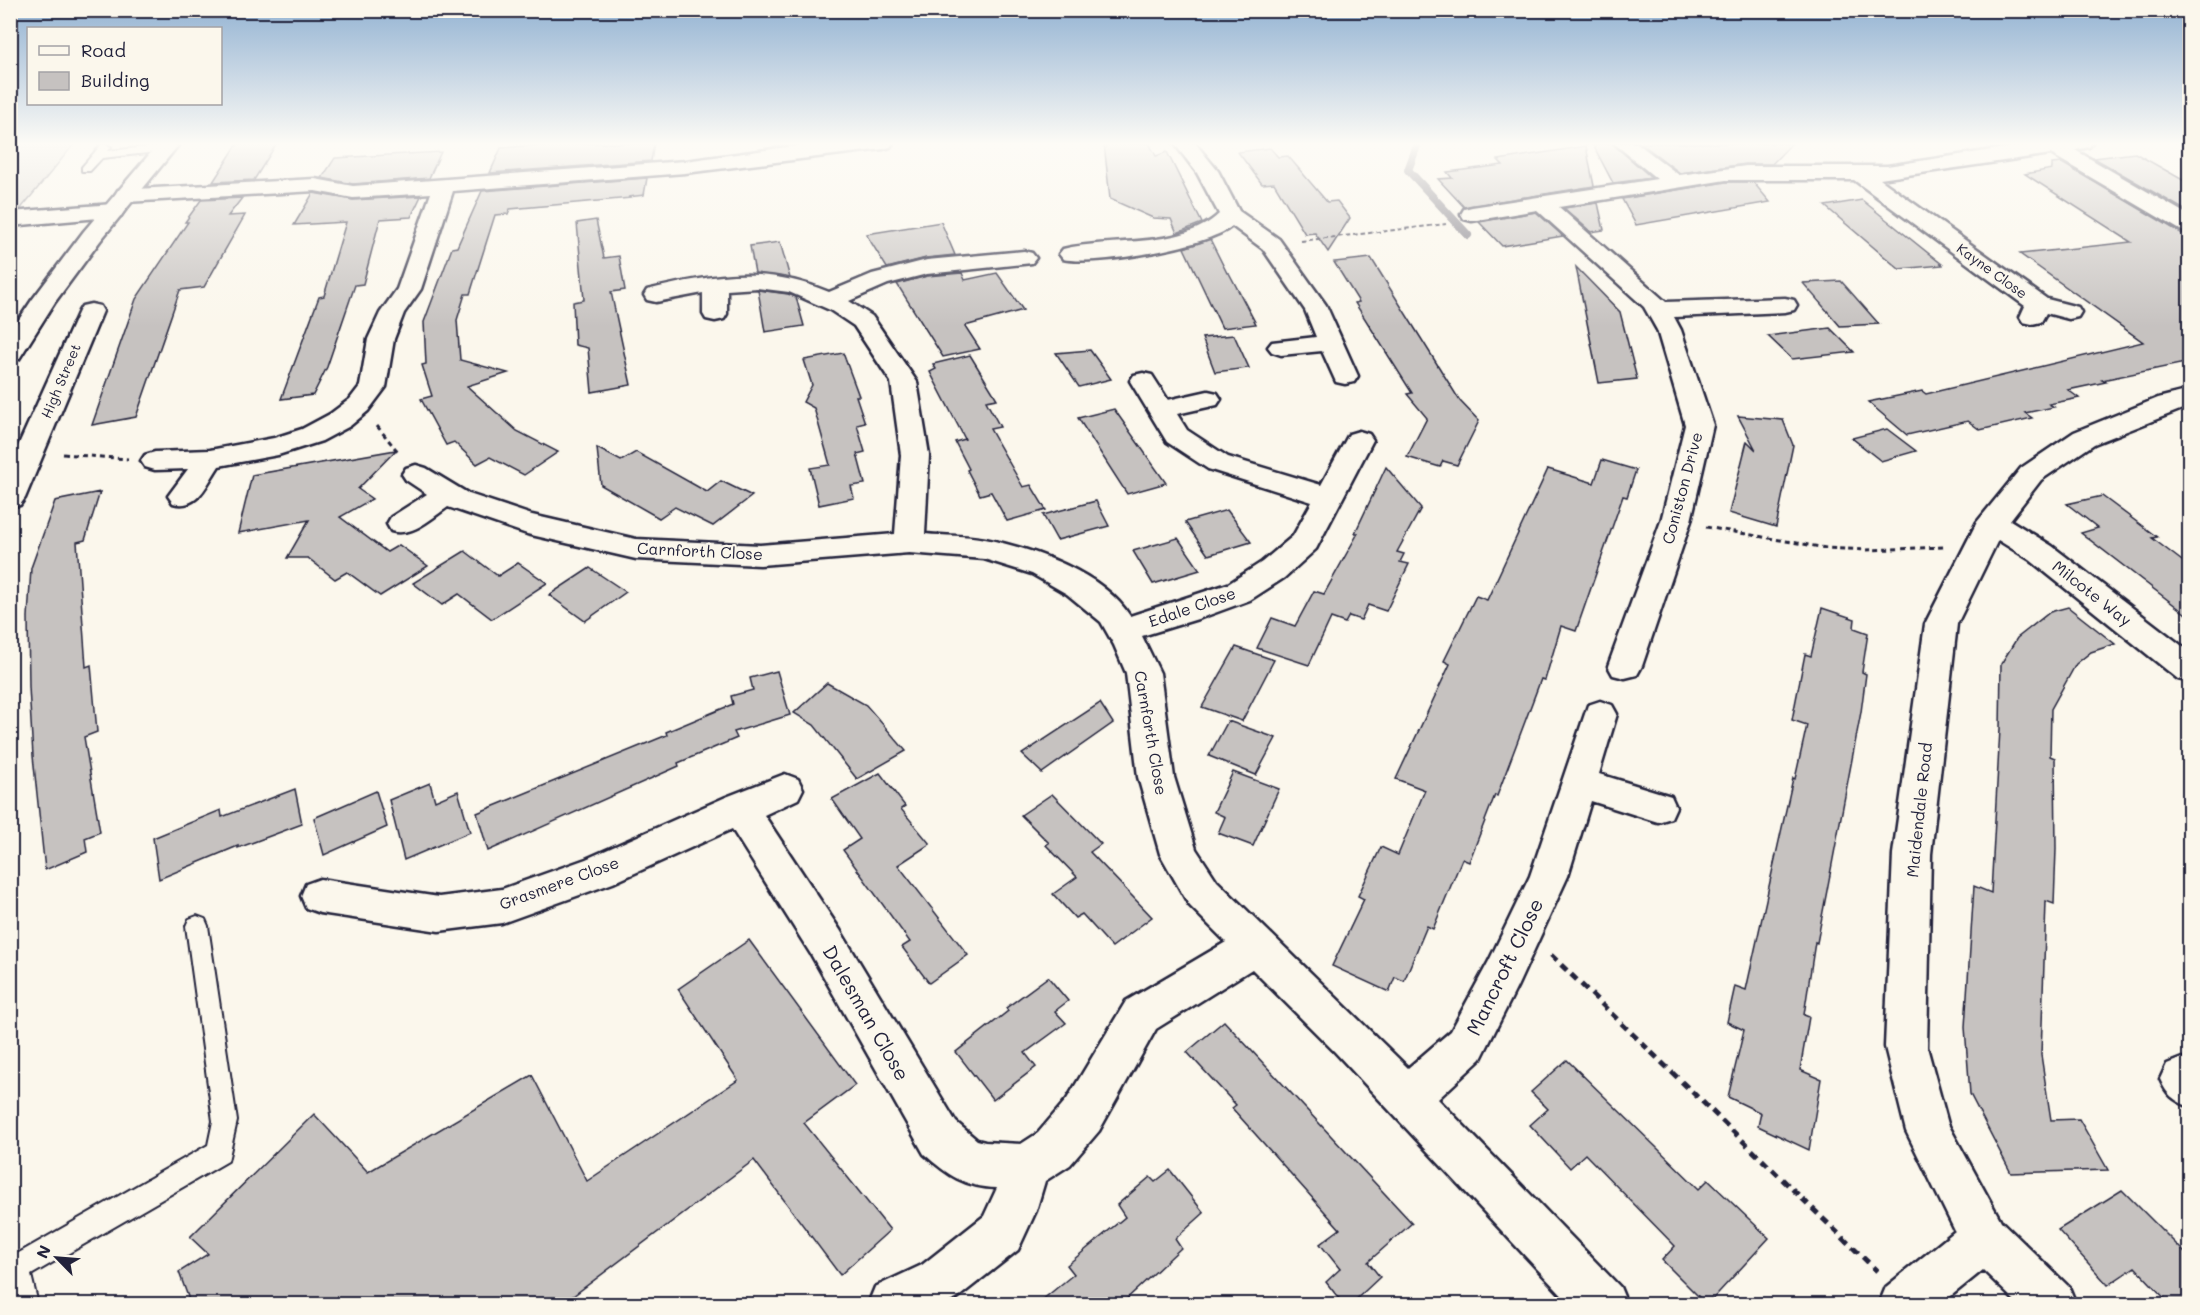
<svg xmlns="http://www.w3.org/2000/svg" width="2200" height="1315" viewBox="0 0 2200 1315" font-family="Mali,sans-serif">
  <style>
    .green { fill: #dbd8d3; stroke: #7e7d87; stroke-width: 1.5 }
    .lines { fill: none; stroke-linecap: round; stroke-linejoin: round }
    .stream { stroke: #787681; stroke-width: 8 }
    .building { fill: #c6c2c0; stroke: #22223b; stroke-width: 1.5 }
    .lane-casing { stroke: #22223b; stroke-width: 4 }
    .street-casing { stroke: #22223b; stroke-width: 5 }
    .highway-casing { stroke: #22223b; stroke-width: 5 }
    .path-far2 { stroke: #22223b; stroke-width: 2; stroke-dasharray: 4.5 3; stroke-linecap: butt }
    .path-far1 { stroke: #22223b; stroke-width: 3; stroke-dasharray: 5 4; stroke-linecap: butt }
    .path { stroke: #22223b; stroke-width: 5; stroke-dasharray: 8 6; stroke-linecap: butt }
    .lane { fill: #fbf7ec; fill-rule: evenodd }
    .street { fill: #fbf7ec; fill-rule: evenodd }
    .highway { fill: #fbf7ec; fill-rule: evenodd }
    .labels { text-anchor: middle; stroke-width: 4.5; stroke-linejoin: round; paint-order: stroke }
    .far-street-label { font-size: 14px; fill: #22223b; stroke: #fbf7ec }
    .street-label { font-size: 16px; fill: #22223b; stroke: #fbf7ec }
    .near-street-label { font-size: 20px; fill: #22223b; stroke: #fbf7ec }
  </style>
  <rect width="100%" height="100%" fill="#fbf7ec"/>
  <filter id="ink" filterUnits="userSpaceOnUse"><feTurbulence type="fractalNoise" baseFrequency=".0167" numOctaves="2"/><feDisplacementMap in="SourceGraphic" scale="12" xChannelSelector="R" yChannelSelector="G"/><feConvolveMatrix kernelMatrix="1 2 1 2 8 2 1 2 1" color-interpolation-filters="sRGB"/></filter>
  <g filter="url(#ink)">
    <path class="green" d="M11,143H75L18,212H11Z"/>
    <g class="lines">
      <path class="stream" d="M1418,143L1408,170L1468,235"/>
    </g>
    <g class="building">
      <path d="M238,143H277L254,180L213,182Z"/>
      <path d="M561,143H654L651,161L490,173L501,148Z"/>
      <path d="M1104,143H1149L1156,156L1167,152L1202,223L1177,233L1171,219L1153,218L1110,199Z"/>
      <path d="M1592,143H1612L1652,178L1613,183Z"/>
      <path d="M1641,143H1792L1772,164H1746L1680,173Z"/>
      <path d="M1586,146L1594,186L1464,207L1438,179L1452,178L1447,172L1503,165L1498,160Z"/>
      <path d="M1270,148L1278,157L1288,156L1327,202L1337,201L1350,218L1328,252L1315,233L1305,234L1274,183L1262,184L1238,152Z"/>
      <path d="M441,152L429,178L353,184L322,178L335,158Z"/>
      <path d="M2135,153L2190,184V213L2094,158Z"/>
      <path d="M2062,163L2181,233L2190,235V362L2102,380L2106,382L2068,390L2079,398L2049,404L2054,407L2025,413L2032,418L1980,430L1968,421L1907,435L1868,402L1922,391L1926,394L2143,342L2020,254L2131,242L2025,174L2052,169V164Z"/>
      <path d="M647,178L644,195L628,197L631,198L510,209L508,214L495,215L470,294H465L457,320L460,360L508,373L467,386L517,431L558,452L524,475L490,457L477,464L454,442L446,445L421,399L432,396L422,365L426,364L424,322L452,248L457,247L482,191Z"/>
      <path d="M1726,182H1753L1770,202L1636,225L1622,199Z"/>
      <path d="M313,193L353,200L421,196L411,217L380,219L363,284L355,285L327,367L313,395L281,399L319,297L324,296L346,222L294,225Z"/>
      <path d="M242,198L228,216L245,215L204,287L180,290L136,417L92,425L136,299L188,222H185L201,200Z"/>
      <path d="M1862,200L1943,265L1899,269L1825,206Z"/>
      <path d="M1598,203L1604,230L1591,232L1564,208Z"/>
      <path d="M1536,212L1563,236L1502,246L1479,222Z"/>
      <path d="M596,220L604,258L619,256L625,290L611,292L631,385L592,392L588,348L575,345L573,302L584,300L577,223Z"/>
      <path d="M941,222L955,255L926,258L887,268L866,234Z"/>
      <path d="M1210,239L1227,273H1229L1256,324L1222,328L1184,248Z"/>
      <path d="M780,242L790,278L755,273L750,246Z"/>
      <path d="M1371,258L1460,401L1479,421L1457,465L1443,461L1440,467L1407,457L1427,418L1407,394L1412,393L1355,303L1359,302L1334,262Z"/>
      <path d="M1576,267L1620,312L1637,379L1599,383Z"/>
      <path d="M962,273L965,280L997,273L1023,310L965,326L980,349L943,357L897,284L927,276Z"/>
      <path d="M1841,281L1879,324L1840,326L1803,283Z"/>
      <path d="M758,290L788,294L796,297L804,326L765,332Z"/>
      <path d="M1830,328L1854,352L1792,359L1768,336Z"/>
      <path d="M1234,335L1249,368L1215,372L1202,338Z"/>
      <path d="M1090,350L1111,379L1079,387L1056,353Z"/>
      <path d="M843,353L859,396H856L865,423L857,425L865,452L857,454L865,484L851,486L854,498L819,505L810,468L830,465L814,408L803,402L812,385L804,360Z"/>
      <path d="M970,355L997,399L986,401L1000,427L990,429L1023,487L1031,485L1046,510L1007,521L991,492L980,495L967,470L969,469L955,442L965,439L930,372L936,369L933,364Z"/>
      <path d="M1114,409L1166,483L1127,494L1078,418Z"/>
      <path d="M1738,416L1783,420L1793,445L1776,527L1729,513L1747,441L1756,450Z"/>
      <path d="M1887,429L1916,451L1881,461L1852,438Z"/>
      <path d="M597,448L621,461L636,452L707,492L721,481L752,496L713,526L675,507L659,518L601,485Z"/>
      <path d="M396,450L358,489L372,499L340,517L387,552L399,545L428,566L380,596L347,572L335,579L308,558H287L309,520L238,533L252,475Z"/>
      <path d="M1602,460L1636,470L1627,497L1623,496L1576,631L1561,626L1545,680L1541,679L1497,796L1495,795L1469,862L1462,859L1433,929L1427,926L1404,981L1395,977L1389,992L1332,966L1364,899L1358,896L1381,847L1398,855L1425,790L1396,779L1450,664L1444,661L1476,596L1487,600L1548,469L1594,483Z"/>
      <path d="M1386,467L1421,508L1397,552L1404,554L1400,562L1409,564L1386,611L1368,605L1361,620L1349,616L1345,623L1331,618L1309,665L1257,648L1272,618L1295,626L1314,591L1324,594L1358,533H1355Z"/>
      <path d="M100,492L85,540L77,542L86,667L91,665L97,732L84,737L100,832L85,838L87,852L45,870L33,756L29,687L28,617L31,568L55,501Z"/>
      <path d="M2102,496L2157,537L2152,538L2190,567V617L2081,533L2098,528L2067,504Z"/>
      <path d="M1096,501L1109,526L1057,540L1043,515Z"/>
      <path d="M1227,510L1251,542L1208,555L1185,522Z"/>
      <path d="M1178,538L1200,570L1153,584L1133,551Z"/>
      <path d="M465,551L498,576L518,563L547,583L492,619L459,594L442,605L413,583Z"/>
      <path d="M590,568L626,592L585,621L549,595Z"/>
      <path d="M2068,607L2115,644L2091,652L2076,664L2051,709L2050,756L2055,758L2056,849L2054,904L2046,901L2041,1055L2051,1120L2079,1119L2108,1170L2011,1173L1970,1094L1965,1027L1974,886L1991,893L2000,729L2001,664L2017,638L2050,612Z"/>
      <path d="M1822,608L1855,619L1854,628L1868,633L1862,672L1866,674L1861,712L1817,943L1815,942L1804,1015L1809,1017L1800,1070L1821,1079L1809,1150L1758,1126L1761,1113L1728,1097L1744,1030L1727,1022L1735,986L1746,990L1793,778L1795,779L1807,725L1792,720L1805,654L1811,656Z"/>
      <path d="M1236,647L1274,660L1242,721L1202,707Z"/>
      <path d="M777,671L790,715L734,732L737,738L678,763L679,766L488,851L477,813L667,735L666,732L733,704L731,696L753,690L750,678Z"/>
      <path d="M827,683L866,705L906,751L857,779L814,725L794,713Z"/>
      <path d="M1100,703L1113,723L1042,773L1022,754Z"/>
      <path d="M1228,721L1276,738L1256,775L1209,756Z"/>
      <path d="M1233,772L1279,789L1253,846L1218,833L1225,817L1214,812Z"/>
      <path d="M880,773L905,806L901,809L930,844L898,865L968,955L929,983L902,947L910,942L843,850L860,839L832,799Z"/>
      <path d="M430,783L435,801L458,791L470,832L404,860L389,800Z"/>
      <path d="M295,789L302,824L238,848V846L159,879L153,838L221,810L222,817Z"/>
      <path d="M376,791L387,827L324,855L314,818Z"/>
      <path d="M1052,794L1101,844L1090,852L1152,917L1112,947L1082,914L1075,918L1053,894L1077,877L1046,845L1049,843L1021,815Z"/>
      <path d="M749,940L855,1085L804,1123L890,1230L840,1275L754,1160L561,1305H191L179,1272L208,1254L190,1237L314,1114L368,1172L532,1075L587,1181L738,1080L678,989Z"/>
      <path d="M1048,977L1068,1001L1055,1011L1066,1023L1025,1053L1036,1067L993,1100L956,1052L1008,1011L1006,1008Z"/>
      <path d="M1224,1021L1412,1223L1368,1262L1380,1277L1350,1305H1344L1326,1282L1340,1269L1320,1244L1340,1229L1232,1108L1236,1105L1187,1052Z"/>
      <path d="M1567,1060L1699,1189L1708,1180L1769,1238L1707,1305L1662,1260L1675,1246L1585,1154L1570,1168L1530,1125L1548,1109L1531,1092Z"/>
      <path d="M1170,1170L1204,1213L1175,1239L1181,1248L1120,1305H1036L1074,1274L1067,1265L1125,1217L1117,1205L1150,1177L1155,1182Z"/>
      <path d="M2122,1190L2190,1258V1305H2171L2135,1267L2108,1285L2058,1230Z"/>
    </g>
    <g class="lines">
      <defs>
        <g id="lane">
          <path d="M105,144L111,147L108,151L166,145L172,148L166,151L102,158L90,171H82V167L101,145Z"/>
          <path d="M197,916L205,919L208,926L237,1121L228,1161L31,1275L38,1304H12L10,1251L17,1254L208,1145L213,1121L186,926L189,919Z"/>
        </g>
        <g id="street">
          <path d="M816,143H893L890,147L883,149L685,173L453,191L421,289L404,313L394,339L386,387L368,411L350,426L322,441L278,455L219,466C206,485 198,510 173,503L168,496L188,469L155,470L145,467L141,461L145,455L155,452L210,450L274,438L302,429L330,414L350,399L360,386L368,339L380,313L397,289L431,193L353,198L315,191L126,202L118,200L115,195L118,190L315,179L353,186L685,161Z"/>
          <path d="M1174,143H1195L1218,171L1239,211L1279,239L1326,305L1358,376L1354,382L1345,384L1336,382L1322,351L1281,355L1272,352L1268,347L1272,342L1316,337L1305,310L1263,249L1232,226C1208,247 1093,266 1063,259L1059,254L1063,249C1110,237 1181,250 1219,214L1197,173Z"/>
          <path d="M1614,143H1637L1679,175L1746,166H1887L2038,143H2092L2089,147L2075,150L2190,216V233L2182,231L2051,154L1880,179L2047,299L2078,307L2081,312L2078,317L2069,319L2046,313L2041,322L2032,324L2023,322L2020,317L2025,306L1854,180H1726L1559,207L1666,302L1785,298L1794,300L1797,305L1794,310L1785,312L1674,317L1681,330L1713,425L1691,521L1642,666L1637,675L1625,678L1613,675L1608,666L1661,521L1685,425L1657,330L1644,307L1537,210L1472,221L1464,219L1461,214L1464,209L1472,207L1657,179Z"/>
          <path d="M113,204L121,206L124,211L121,216L10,226V212Z"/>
          <path d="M1024,251L1032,253L1036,258L1032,263L927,274L888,284L849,301L872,316L917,382L929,455L925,534C944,536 966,535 985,539C1034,549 1102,572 1130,616L1228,584L1262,562L1293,536L1312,502L1208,469L1167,442L1130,381L1134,375L1143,373L1152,375L1168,400L1208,391L1217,393L1221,399L1217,405L1177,414L1187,430L1228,457L1321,485L1349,434L1359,431L1369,434L1373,440L1316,549L1284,578L1250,600L1201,618L1142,636L1160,673L1174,777L1196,849L1217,881L1408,1068L1451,1031L1489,961L1530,876L1588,705L1600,701L1612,705L1617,714L1599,774L1671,796L1676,807L1671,818L1658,822L1591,801L1568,876L1517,987L1481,1059L1438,1099L1620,1287L1627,1304H1570L1335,1052L1252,969L1156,1029L1099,1131L1070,1165L1045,1181L1036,1211L1018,1250L956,1299L945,1304H868L875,1287L922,1265L984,1216L997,1188C964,1187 948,1175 924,1154L812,956L732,829L613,883L502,923L439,931L320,913L306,908L301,896L306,884L320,879L439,897L502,889L586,859L726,797L785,774L798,779L803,789L798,799L764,815L840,930L956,1122L977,1140L985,1142L1021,1144L1038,1133L1067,1099L1126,1001L1226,942L1189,905L1160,854L1138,777L1126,673L1114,645L1101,622L1067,594L1032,574L984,559L909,553L760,565L636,559L527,534L448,507C430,519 413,537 391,531L387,524L391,517L427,494L406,480L402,474L406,468L416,465L426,468L469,494L532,515L636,539L760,545L895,534L901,455L891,382L854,326L830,310L789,292L757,288L727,290V314L724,319L715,321L706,319L703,314V293L656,302L647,300L644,295L647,290C713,274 765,265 829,292L872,274L927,260Z"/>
          <path d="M91,304L100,306L103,311L25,498L20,505L10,507V464L79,311L82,306Z"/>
          <path d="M2190,390V406L2094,444L2041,480L2010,520L2052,546L2190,652V682L2178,679L2030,560L1998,540L1957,624L1931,854L1927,1047L1948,1124L2001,1221L2069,1287L2076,1304H2018L1983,1270L1941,1304H1879L1886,1287L1955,1231L1906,1131L1885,1047L1893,854L1925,624L1977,522L2021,468L2074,432L2158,398Z"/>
          <path d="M2182,1058L2190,1061V1107C2173,1100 2167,1095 2160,1079L2167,1064Z"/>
        </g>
        <path id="highway" d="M159,143H180L100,241L55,302L19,359L10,362V333L32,300L84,231Z"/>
      </defs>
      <use href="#lane" class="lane-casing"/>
      <use href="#street" class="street-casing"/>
      <use href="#highway" class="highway-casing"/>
      <path class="path-far2" d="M1301,241L1446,224"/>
      <g class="path-far1">
        <path d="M377,426L399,453"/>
        <path d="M63,454L128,459"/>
        <path d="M1706,527L1826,548L1867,550L1945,547"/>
      </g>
      <path class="path" d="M1551,955L1877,1271"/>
      <use href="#lane" class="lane"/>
      <use href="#street" class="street"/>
      <use href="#highway" class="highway"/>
    </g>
  </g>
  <linearGradient id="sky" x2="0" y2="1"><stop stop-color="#92b2d2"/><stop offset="0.44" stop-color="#fdfbf6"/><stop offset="1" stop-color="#fdfbf6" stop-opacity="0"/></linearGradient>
  <rect width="2200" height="327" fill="url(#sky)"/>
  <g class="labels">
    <g class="far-street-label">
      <text transform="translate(1992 271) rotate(36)" y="5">Kayne Close</text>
      <text transform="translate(61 381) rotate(-67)" y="5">High Street</text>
    </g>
    <g class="street-label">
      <text transform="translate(1682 488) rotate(-75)" y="6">Coniston Drive</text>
      <text transform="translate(700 551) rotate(3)" y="6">Carnforth Close</text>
      <text transform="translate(2092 593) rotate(38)" y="6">Milcote Way</text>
      <text transform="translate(1192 607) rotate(-19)" y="6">Edale Close</text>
      <text transform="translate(1151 733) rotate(80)" y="6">Carnforth Close</text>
      <text transform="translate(1919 810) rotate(-84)" y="6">Maidendale Road</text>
      <text transform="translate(559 883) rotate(-20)" y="6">Grasmere Close</text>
    </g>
    <g class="near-street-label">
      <text transform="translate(1505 967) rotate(-64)" y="7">Mancroft Close</text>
      <text transform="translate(866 1013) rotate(60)" y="7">Dalesman Close</text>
    </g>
  </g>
  <rect width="2200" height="1315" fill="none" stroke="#fbf7ec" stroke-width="36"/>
  <rect x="18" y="18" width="2164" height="1279" fill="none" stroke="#22223b" stroke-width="2" filter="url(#ink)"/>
  <rect x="27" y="27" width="195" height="78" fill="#fbf7ec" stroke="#a4a2a5" stroke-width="1.5"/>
  <rect x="39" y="46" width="30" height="9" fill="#fbf7ec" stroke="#a4a2a5" stroke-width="1.5"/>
  <text x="81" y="57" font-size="18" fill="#22223b">Road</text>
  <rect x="39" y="72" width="30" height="18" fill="#c6c2c0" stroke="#a4a2a5" stroke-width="1.5"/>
  <text x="81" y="87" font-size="18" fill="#22223b">Building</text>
  <g transform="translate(57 1258) rotate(295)" stroke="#fbf7ec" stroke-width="4.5" paint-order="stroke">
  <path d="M0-4.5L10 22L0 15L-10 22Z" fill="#22223b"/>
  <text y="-9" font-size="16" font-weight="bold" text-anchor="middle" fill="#22223b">N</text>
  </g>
</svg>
